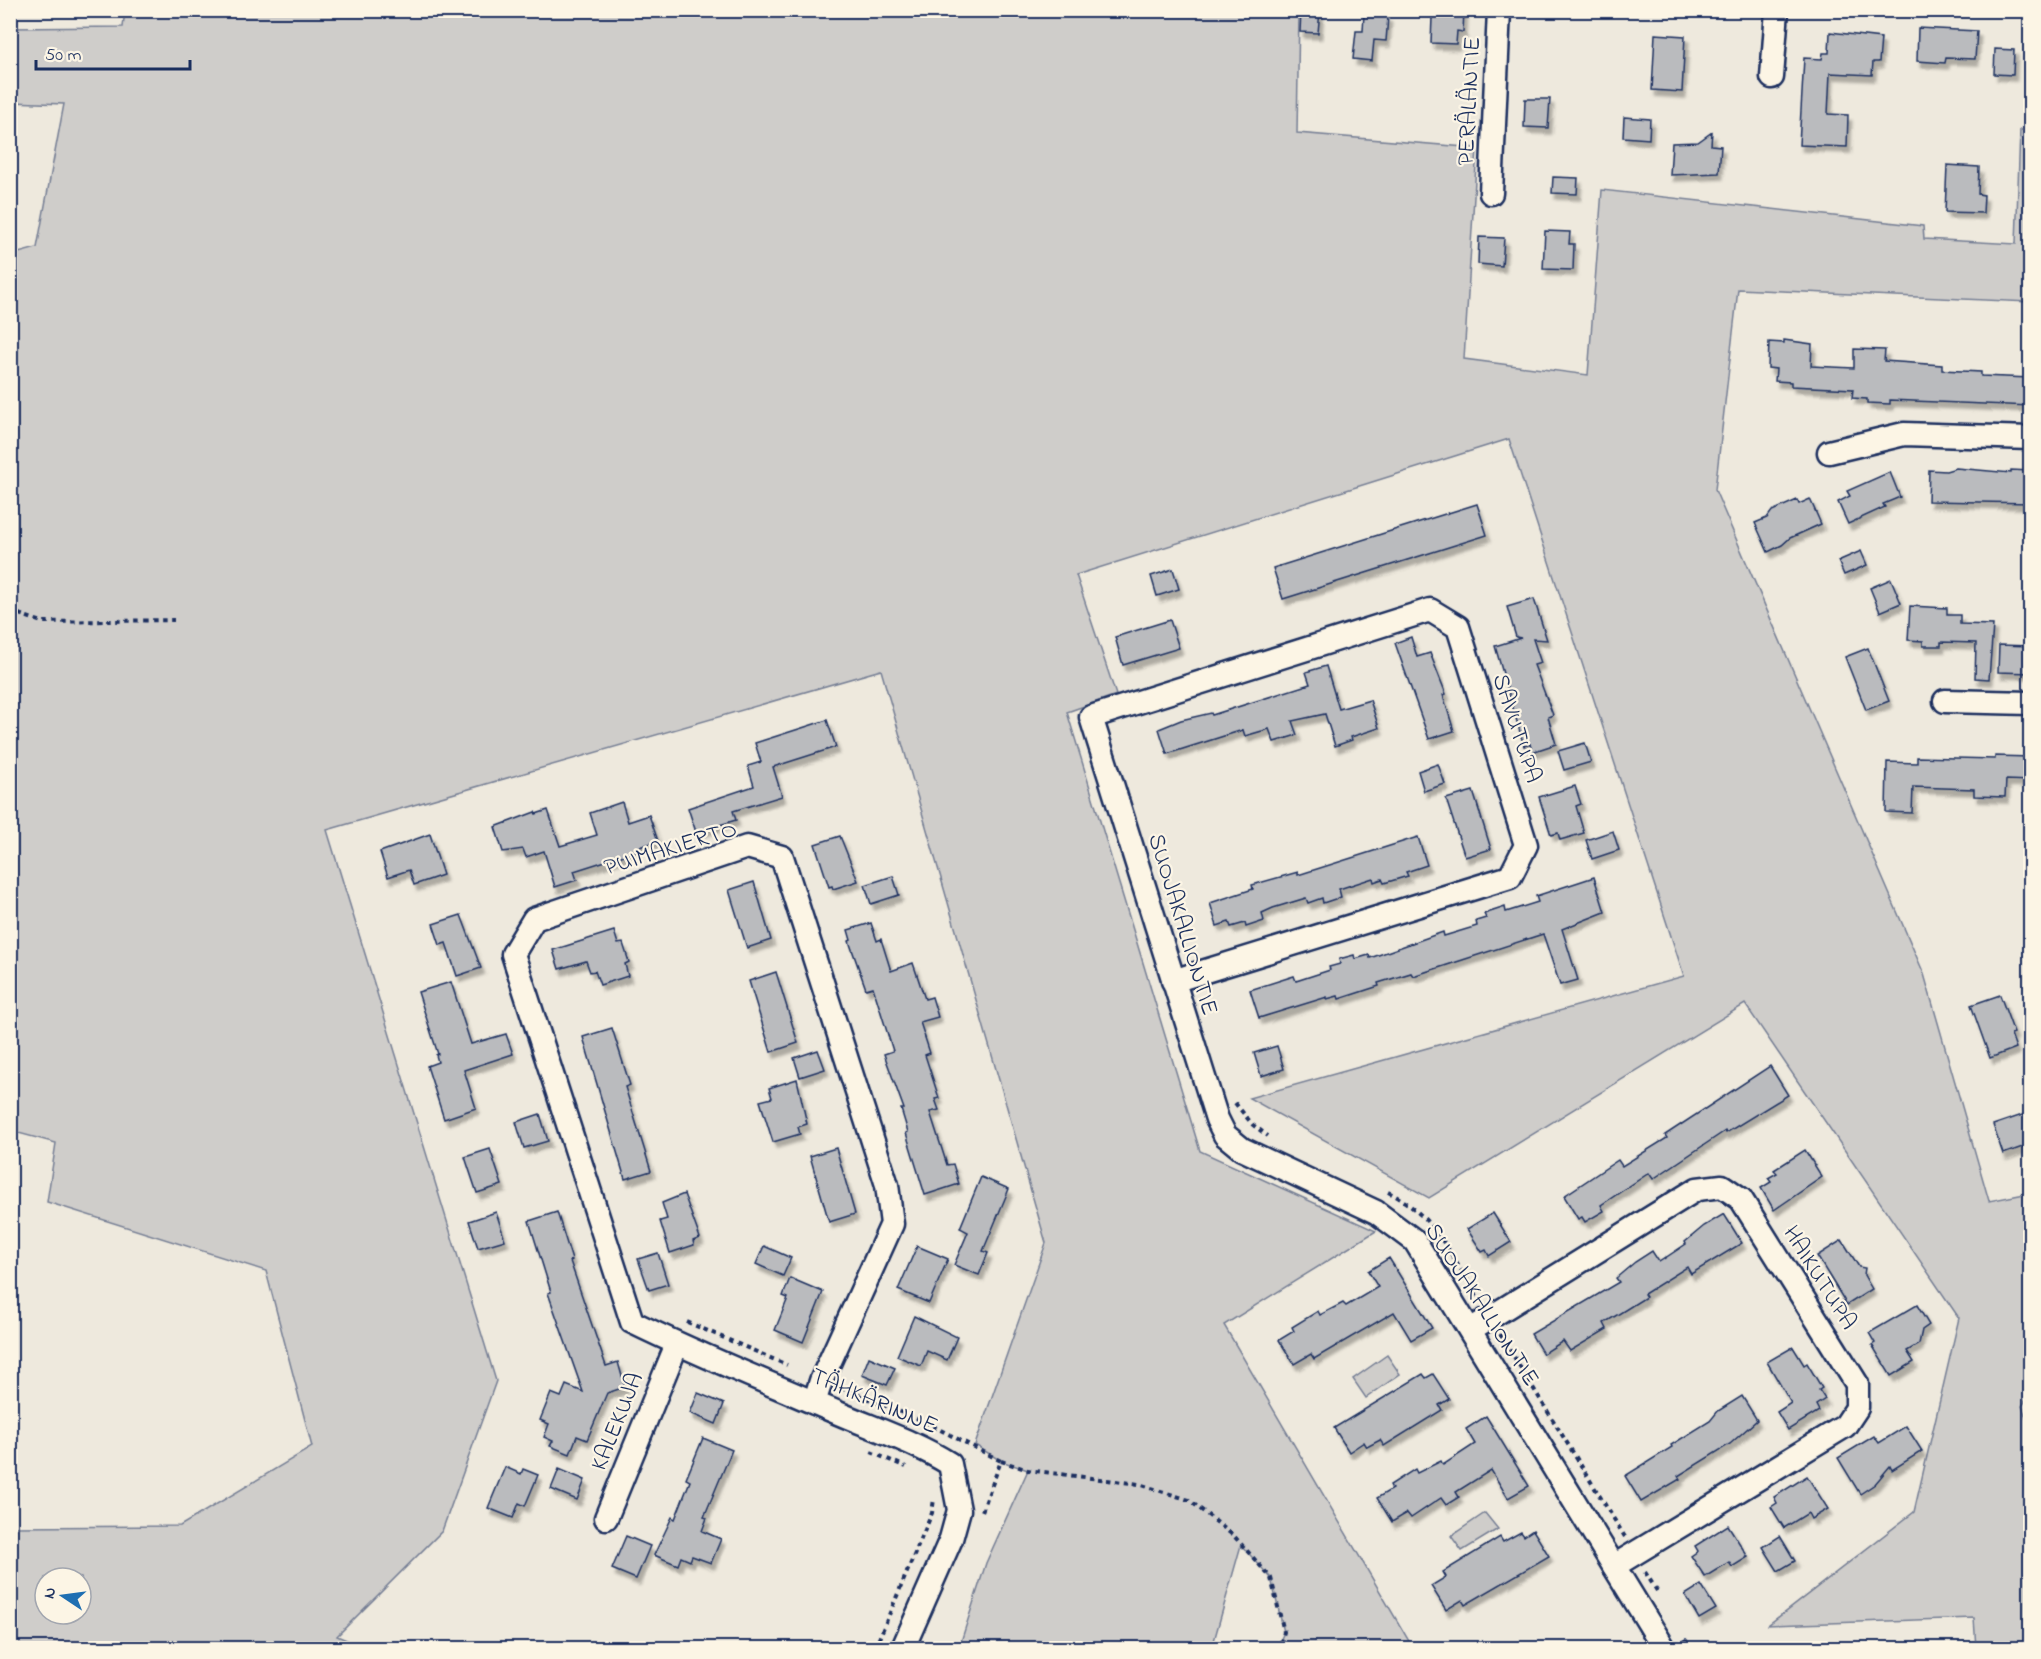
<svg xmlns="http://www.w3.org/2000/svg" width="2041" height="1659" viewBox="0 0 2041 1659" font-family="'Indie Flower',sans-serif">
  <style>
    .green { fill: #cfcdca; stroke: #757e94; stroke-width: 1.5; fill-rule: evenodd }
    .building { fill: #babbbe; stroke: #1b2f5e; stroke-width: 1.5; filter: url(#shadow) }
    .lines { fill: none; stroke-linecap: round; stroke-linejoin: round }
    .minor-casing { stroke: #1b2f5e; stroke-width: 27 }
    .path { stroke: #1b2f5e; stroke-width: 4; stroke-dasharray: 4.5 4.5; stroke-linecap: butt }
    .minor { stroke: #fcf5e5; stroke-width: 22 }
    .labels { text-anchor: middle; stroke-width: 4.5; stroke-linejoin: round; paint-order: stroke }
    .street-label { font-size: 24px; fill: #1b2f5e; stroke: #fcf5e5 }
  </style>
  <defs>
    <filter id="shadow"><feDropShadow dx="3.5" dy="6" stdDeviation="1.5" flood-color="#0004"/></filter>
  </defs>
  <rect width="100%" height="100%" fill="#eee9dd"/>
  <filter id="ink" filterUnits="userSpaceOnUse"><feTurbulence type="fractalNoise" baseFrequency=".0167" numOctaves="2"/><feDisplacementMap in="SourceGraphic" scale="12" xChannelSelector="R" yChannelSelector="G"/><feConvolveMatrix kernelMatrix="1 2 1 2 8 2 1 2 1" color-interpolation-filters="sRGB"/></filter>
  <g filter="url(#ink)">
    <g class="green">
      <path d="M125,10L1299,11L1297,133L1477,148L1464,359L1588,375L1602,190L1923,226L1924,239L2016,244L2020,130H2030V302L1738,289L1715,490L1924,974L1989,1201L2030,1193V1394L2022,1406L2030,1429V1648H1976L1974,1618L1768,1625L1914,1512L1959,1318L1745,1004L1429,1198L1249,1098L1684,976L1509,439L1076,575L1116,695L1067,712L1200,1151L1376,1231L1224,1325L1413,1648H1277L1284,1632L1271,1578L1241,1545L1212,1648H959L986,1563L1028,1470L1001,1461L975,1445L1046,1243L881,670L327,830L496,1381L442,1531L337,1636L366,1648H11V1527L180,1526L312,1447L266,1271L47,1202L56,1143L11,1131V255L37,248L64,104L11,102V28L123,27ZM45,1578H81V1614H45Z"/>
      <path d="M1387,1355L1400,1374L1366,1398L1353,1379Z"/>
      <path d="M1485,1513L1498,1529L1462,1551L1451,1536Z"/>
    </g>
    <g class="building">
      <path d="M1301,10H1320L1318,33L1300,32Z"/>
      <path d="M1435,10H1464L1463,32L1457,31L1456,44L1431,43L1432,17H1435Z"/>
      <path d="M1364,14L1388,17L1386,41L1374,40L1372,61L1353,59L1356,31H1363Z"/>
      <path d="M1918,28L1977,31L1975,59L1946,58L1945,63L1917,61Z"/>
      <path d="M1830,32L1881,38L1879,62H1873L1872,75L1830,73L1828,114L1848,115L1847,147L1799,145L1804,58L1822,59L1823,53H1829Z"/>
      <path d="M1655,34L1685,36L1682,92L1652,90Z"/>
      <path d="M1995,49L2014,50L2013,75L1994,74Z"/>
      <path d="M1525,99H1550L1548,128L1524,127Z"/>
      <path d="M1624,117L1650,119L1649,139L1623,137Z"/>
      <path d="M1712,132L1711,145L1721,146L1719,173L1670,175L1672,143L1698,142Z"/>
      <path d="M1947,165L1979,167L1978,194L1984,195L1983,213L1945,212Z"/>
      <path d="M1553,177L1578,178L1577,194L1552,193Z"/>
      <path d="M1545,231L1570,232L1569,244H1574L1573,270L1543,269Z"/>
      <path d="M1479,237L1504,238L1502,266L1478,264Z"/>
      <path d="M1784,340L1812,344L1811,366L1854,368V349L1885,350L1884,361L1942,365V370L1981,372V376L2031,378V406L1890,400V404L1867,403V399L1852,398L1853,389L1791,386V382L1775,381L1776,369L1768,368L1769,342L1784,343Z"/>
      <path d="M1956,468L2011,473V470L2031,471V503L1928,501L1929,470L1946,471Z"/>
      <path d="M1890,472L1900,497L1883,504L1885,507L1848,524L1838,502L1850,496L1847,491Z"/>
      <path d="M1810,499L1821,524L1790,538L1782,545L1768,552L1755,523L1767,518L1772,511L1797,500L1799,504Z"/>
      <path d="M1477,504L1487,535L1283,599L1273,568Z"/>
      <path d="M1861,551L1867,565L1844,575L1838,561Z"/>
      <path d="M1173,569L1179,589L1157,596L1151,576Z"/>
      <path d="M1891,579L1901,603L1880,612L1870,588Z"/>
      <path d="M1534,599L1547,640L1533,639L1541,663L1534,665L1553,715L1548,717L1556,744L1532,752L1530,744L1524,746L1495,646L1521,638L1516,637L1507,607Z"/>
      <path d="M1910,606L1947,608V615H1960V624L1993,625L1989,679L1975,678L1976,643L1941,642V646H1923V641L1908,640Z"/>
      <path d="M1170,620L1179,648L1123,665L1115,637Z"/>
      <path d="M1411,637L1417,657L1430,653L1446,694L1443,695L1454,731L1429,739L1395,643Z"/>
      <path d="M1999,645L2031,646V673L1998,672Z"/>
      <path d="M1868,648L1889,701L1866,710L1845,657Z"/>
      <path d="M1326,666L1339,709L1370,700L1379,728L1351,737L1352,740L1335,746L1325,714L1292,721L1297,735L1274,742L1269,729L1245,736L1243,730L1167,754L1159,729L1181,720L1211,713L1212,715L1310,684L1306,672Z"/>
      <path d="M827,720L836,747L773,767L782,796L733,811L736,820L696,832L688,808L754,786L748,766L761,762L755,743Z"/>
      <path d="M1585,743L1591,762L1564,770L1558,751Z"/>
      <path d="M1995,756L2031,757V781L2006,780L2005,797L1974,796V789L1913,787L1912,813L1886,812L1887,762L1917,763V757L1995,759Z"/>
      <path d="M1438,764L1445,784L1424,791L1418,771Z"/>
      <path d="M1575,786L1581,804L1576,806L1584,833L1560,840L1558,833L1551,835L1539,797Z"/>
      <path d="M1473,791L1491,849L1465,857L1446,799Z"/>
      <path d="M622,802L628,822L649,815L658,841L636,848L637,851L574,871L577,880L555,887L544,851L526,857L523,849L503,852L495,827L535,812L536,814L548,810L560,846L597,835L590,813Z"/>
      <path d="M1613,831L1619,850L1592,859L1586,840Z"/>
      <path d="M430,834L443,875L414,885L409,870L388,877L380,852Z"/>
      <path d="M840,836L858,881L833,889L832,886L829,887L815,844Z"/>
      <path d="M1418,837L1427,865L1406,872L1408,876L1384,883L1382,879L1374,882L1373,878L1339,889L1341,897L1323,903L1322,898L1308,903L1306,898L1273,908L1262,913L1264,921L1246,927L1245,923L1231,927L1229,922L1217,926L1210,903L1253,889L1252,885L1298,872V875Z"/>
      <path d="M893,876L899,895L871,904L865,885Z"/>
      <path d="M1594,877L1605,912L1562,929L1578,980L1560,985L1543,934L1413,976L1411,973L1378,983L1379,986L1339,999L1338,996L1327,999V997L1259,1018L1250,990L1294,976L1296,981L1330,970L1329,967L1340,964L1339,959L1354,955L1355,959L1369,955L1370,958L1443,932L1444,936L1477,926L1476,921L1486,918L1484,914L1505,907L1506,912L1538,902L1536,896Z"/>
      <path d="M754,882L771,940L747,948L729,890Z"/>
      <path d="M461,915L481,968L457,976L446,943L440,945L433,924Z"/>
      <path d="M871,923L877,941L881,939L891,971L913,963L925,999L932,997L938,1017L920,1022L930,1053L925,1055L939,1098L935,1099L939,1110L930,1112L947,1165L953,1164L959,1184L925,1195L906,1133L908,1132L901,1109H904L884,1054L893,1051L873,987L866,989L849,941L851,940L848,930Z"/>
      <path d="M614,931L618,944L623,943L629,962L625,964L628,976L600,985L595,971L590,972L586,961L559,969L553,950Z"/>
      <path d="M776,972L798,1043L771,1052L749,981Z"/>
      <path d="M451,982L471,1044L506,1034L513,1054L464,1070L476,1108L444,1119L427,1066L438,1062L436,1055L438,1054L418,992Z"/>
      <path d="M2000,995L2014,1033L2011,1034L2016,1048L1990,1058L1971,1005Z"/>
      <path d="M612,1028L630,1085L625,1087L651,1171L625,1179L583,1037Z"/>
      <path d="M1277,1046L1284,1069L1261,1076L1254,1053Z"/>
      <path d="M818,1050L825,1069L800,1077L794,1058Z"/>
      <path d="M1770,1066L1788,1095L1726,1133L1725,1131L1653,1179L1649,1173L1601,1205L1604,1211L1585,1222L1582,1217L1578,1219L1564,1196L1618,1160L1622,1166L1667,1138L1665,1135Z"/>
      <path d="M797,1079L807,1124L798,1127L800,1134L773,1142L760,1101L772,1098L769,1088Z"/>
      <path d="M2031,1112V1144L2003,1154L1993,1125Z"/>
      <path d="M540,1114L548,1141L524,1148L516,1122Z"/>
      <path d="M836,1148L855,1214L829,1222L810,1156Z"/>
      <path d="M490,1149L502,1185L477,1193L465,1157Z"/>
      <path d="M1805,1150L1822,1177L1774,1210L1761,1188L1771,1182L1768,1178L1777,1173L1774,1170Z"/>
      <path d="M981,1177L1009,1189L983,1251L988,1253L979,1275L954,1265L968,1232L960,1228Z"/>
      <path d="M684,1194L700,1238L693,1241L694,1245L670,1253L660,1221L667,1219L662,1203Z"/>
      <path d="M496,1212L505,1240L478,1248L469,1221Z"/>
      <path d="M557,1212L572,1260L570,1261L606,1366L618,1362L625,1387L607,1393L587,1440L577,1436L570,1454L550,1446L553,1441L544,1437L549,1424L540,1420L551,1393L561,1397L566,1385L583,1392L548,1293L551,1292L529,1221Z"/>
      <path d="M1493,1213L1511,1242L1489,1256L1486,1250L1482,1252L1467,1229Z"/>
      <path d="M1724,1214L1742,1243L1691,1274L1687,1267L1644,1294L1646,1297L1604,1323L1607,1329L1570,1351L1563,1341L1543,1354L1531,1334L1619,1282L1616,1278L1635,1262L1652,1251L1659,1262L1686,1244L1685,1242L1704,1226Z"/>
      <path d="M1842,1240L1859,1267L1865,1268L1864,1275L1872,1289L1847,1305L1817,1256Z"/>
      <path d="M764,1246L791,1258L783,1276L756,1264Z"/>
      <path d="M917,1246L948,1259L929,1303L898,1290Z"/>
      <path d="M658,1253L668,1284L649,1290L638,1259Z"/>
      <path d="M1389,1258L1432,1328L1411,1340L1394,1312L1314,1359L1311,1354L1294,1364L1279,1340L1294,1331L1292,1327L1318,1311L1320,1315L1343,1303L1346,1306L1378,1287L1368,1271Z"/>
      <path d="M790,1278L823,1292L803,1342L775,1330L788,1298L783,1296Z"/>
      <path d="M1917,1305L1929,1325L1922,1330L1919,1344L1907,1351L1914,1362L1891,1376L1872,1345L1875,1343L1869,1333Z"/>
      <path d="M914,1316L957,1337L947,1360L927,1351L921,1366L897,1356Z"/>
      <path d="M1793,1347L1804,1365L1807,1363L1822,1388L1819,1390L1825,1399L1816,1405L1819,1411L1788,1430L1777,1412L1791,1403L1767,1362Z"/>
      <path d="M869,1357L895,1368L887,1385L862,1375Z"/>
      <path d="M1423,1374L1426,1378L1433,1374L1449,1399L1439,1405L1442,1410L1384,1446L1380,1440L1367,1447L1364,1442L1349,1452L1334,1428Z"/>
      <path d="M698,1393L724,1404L716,1424L690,1413Z"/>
      <path d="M1742,1396L1757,1420L1730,1444L1678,1476L1680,1479L1641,1502L1625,1476L1672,1447L1671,1445L1710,1421L1718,1411Z"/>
      <path d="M1486,1416L1529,1486L1508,1498L1491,1470L1456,1492L1459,1497L1446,1505L1441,1498L1411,1518L1407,1513L1392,1522L1377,1498L1392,1489L1390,1485L1415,1469L1417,1473L1441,1461L1443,1465L1475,1444L1466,1429Z"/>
      <path d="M1906,1426L1922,1451L1892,1470L1890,1466L1875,1484L1860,1494L1838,1458L1874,1436L1879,1443Z"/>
      <path d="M703,1438L732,1450L704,1517L707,1518L702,1531L721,1539L711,1563L692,1556L690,1561L681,1557L678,1565L654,1555L672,1517L675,1519L690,1481L686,1479Z"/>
      <path d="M505,1467L521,1474L523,1469L538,1475L525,1506L519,1503L513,1518L488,1508Z"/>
      <path d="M559,1469L585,1480L577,1500L551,1489Z"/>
      <path d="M1807,1476L1828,1509L1811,1519L1808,1513L1784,1528L1771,1507L1777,1503L1774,1497Z"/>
      <path d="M1728,1525L1748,1557L1732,1567L1729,1562L1705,1577L1691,1556L1698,1551L1695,1546Z"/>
      <path d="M1533,1530L1549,1556L1465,1605L1462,1600L1446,1610L1431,1586L1446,1577L1443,1572L1500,1537L1503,1542L1521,1532L1524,1536Z"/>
      <path d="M626,1536L650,1546L636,1579L612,1569Z"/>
      <path d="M1780,1536L1795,1561L1778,1571L1763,1547Z"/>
      <path d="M1701,1585L1716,1609L1699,1619L1685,1595Z"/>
    </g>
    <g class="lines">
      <defs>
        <g id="minor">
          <path d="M1772,77L1777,10"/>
          <path d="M1491,193L1499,10"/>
          <path d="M1829,452L1904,434L2030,438"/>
          <path d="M1945,701L2030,703"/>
          <path d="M1173,981L1510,877L1526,845L1458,627L1430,610L1091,717L1217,1119L1225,1135L1242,1149L1376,1212L1415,1241L1664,1648"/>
          <path d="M1470,1330L1697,1189L1722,1186L1741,1199L1857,1384V1408L1845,1426L1614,1566"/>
          <path d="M814,1403L821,1381L892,1224L887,1185L782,857L747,847L534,919L513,954L632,1322C699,1355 769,1383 838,1413C875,1429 915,1442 950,1464L959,1510L951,1539L903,1648"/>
          <path d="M606,1518L677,1344"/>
        </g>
      </defs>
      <use href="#minor" class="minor-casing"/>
      <g class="path">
        <path d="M10,611L42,622L174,620"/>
        <path d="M1235,1103L1253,1125L1268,1136"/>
        <path d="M1388,1192C1434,1214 1455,1261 1480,1302"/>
        <path d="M687,1322L787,1365"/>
        <path d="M1500,1334L1625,1537"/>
        <path d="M841,1388L923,1421L1001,1461L981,1514"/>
        <path d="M871,1452L906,1467"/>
        <path d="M1001,1461L1028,1470L1139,1484L1189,1500L1234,1536L1271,1578L1284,1632L1279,1648"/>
        <path d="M1645,1572L1657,1591"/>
        <path d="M1685,1639L1690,1648"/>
        <path d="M875,1648L932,1513L934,1499"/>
      </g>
      <use href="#minor" class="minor"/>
    </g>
  </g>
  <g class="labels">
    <g class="street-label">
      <text transform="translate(1468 101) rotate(-87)" y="8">PERÄLÄNTIE</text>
      <text transform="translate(1518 728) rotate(72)" y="8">SAVUTUPA</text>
      <text transform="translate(670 847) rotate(-17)" y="8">PUIMAKIERTO</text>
      <text transform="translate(1184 924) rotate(73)" y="8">SUOJAKALLIONTIE</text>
      <text transform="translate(1821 1277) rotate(58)" y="8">HAIKUTUPA</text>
      <text transform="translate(1483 1304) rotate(57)" y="8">SUOJAKALLIONTIE</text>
      <text transform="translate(875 1400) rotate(23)" y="8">TÄHKÄRINNE</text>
      <text transform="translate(616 1421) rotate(-68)" y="8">KALEKUJA</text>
    </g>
  </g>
  <rect width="2041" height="1659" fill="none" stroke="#fcf5e5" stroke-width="36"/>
  <rect x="18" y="18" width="2005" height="1623" fill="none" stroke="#1b2f5e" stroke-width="2" filter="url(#ink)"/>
  <g transform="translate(63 1596) rotate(283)"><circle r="28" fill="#fcf5e5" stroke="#a2a6af" stroke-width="1.5"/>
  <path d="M0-4.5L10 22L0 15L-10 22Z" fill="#1f6fb2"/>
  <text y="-9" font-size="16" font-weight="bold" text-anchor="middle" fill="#1b2f5e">N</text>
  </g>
  <path d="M36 60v9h154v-9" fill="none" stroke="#1b2f5e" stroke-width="3"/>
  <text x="45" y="60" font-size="18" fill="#1b2f5e" stroke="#fcf5e5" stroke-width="4.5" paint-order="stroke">50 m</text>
</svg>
